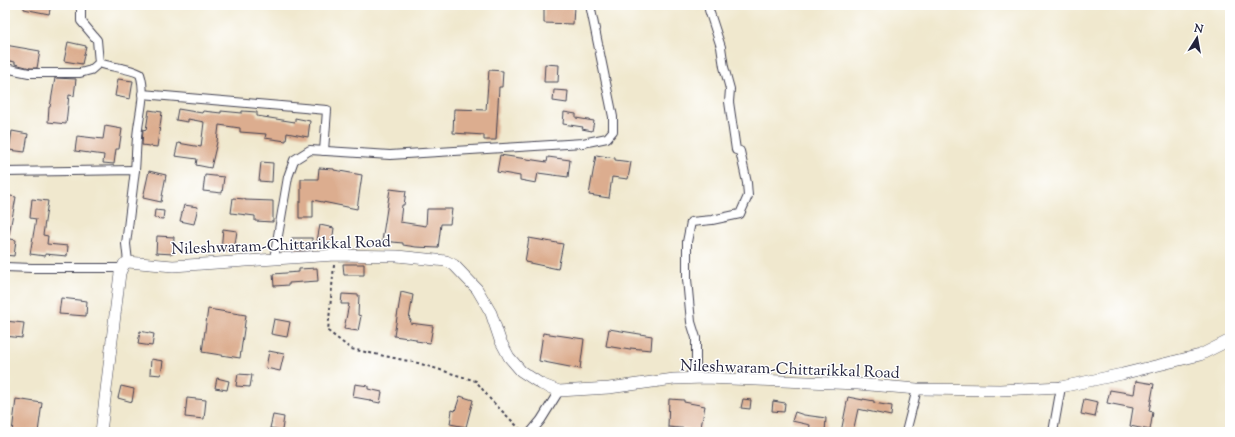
<svg xmlns="http://www.w3.org/2000/svg" width="1235" height="437" viewBox="0 0 1235 437" font-family="'Sorts Mill Goudy',serif">
  <style>
    .building { fill: #dcad8f }
    .lines { fill: none; stroke-linecap: round; stroke-linejoin: round }
    .street-casing { stroke: #414051; stroke-width: 10 }
    .secondary-casing { stroke: #414051; stroke-width: 12 }
    .path { stroke: #414051; stroke-width: 2; stroke-dasharray: 3 3; stroke-linecap: butt }
    .street { stroke: #fff; stroke-width: 8 }
    .secondary { stroke: #fff; stroke-width: 11 }
    .labels { text-anchor: middle; stroke-width: 3; stroke-linejoin: round; paint-order: stroke }
    .street-label { font-size: 16px; fill: #22223b; stroke: #fff }
  </style>
  <rect width="100%" height="100%" fill="#fff"/>
  <filter id="ink" filterUnits="userSpaceOnUse"><feTurbulence type="fractalNoise" baseFrequency=".025" numOctaves="2"/><feDisplacementMap in="SourceGraphic" scale="8" xChannelSelector="R" yChannelSelector="G"/><feConvolveMatrix kernelMatrix="1 2 1 2 8 2 1 2 1" color-interpolation-filters="sRGB"/></filter>
  <filter id="wash" filterUnits="userSpaceOnUse"><feTurbulence type="fractalNoise" baseFrequency=".012" numOctaves="4" result="noise"/><feDisplacementMap in="SourceGraphic" scale="16" xChannelSelector="R" yChannelSelector="G"/><feGaussianBlur stdDeviation="0.9" result="paint"/><feColorMatrix in="noise" values="0 0 0 0 0 0 0 0 0 0 0 0 0 0 0 0 0 1.4 0 .05"/><feComposite in="paint" operator="in"/></filter>
  <g filter="url(#wash)">
    <rect width="100%" height="100%" fill="#f0e8ce"/>
    <g id="blocks">
      <g class="building">
        <path d="M24,5H51L49,14L24,9Z"/>
        <path d="M544,5L574,6L573,24L544,23Z"/>
        <path d="M68,42L86,46L82,64L64,61Z"/>
        <path d="M5,45L40,51L37,68H30L15,64V62L5,60Z"/>
        <path d="M545,64L559,65L558,82H544Z"/>
        <path d="M489,70L503,71L502,87H499L496,140H484V135L453,133L454,109L486,110Z"/>
        <path d="M55,78L76,79L74,96L69,95L66,124L48,122L49,107H50Z"/>
        <path d="M118,79L133,81L130,99L115,96Z"/>
        <path d="M554,90L568,91L567,103L553,101Z"/>
        <path d="M178,109L202,113L203,111L221,113V111L242,113V111L257,112V116L295,122V118L310,121L308,137L287,133L286,141L265,138L266,134L240,132V128L219,125L217,142L211,168L196,165L197,159L175,156L178,143L201,147L204,122L188,119V122L176,120Z"/>
        <path d="M149,110L162,112L157,147L142,145L143,129L146,130Z"/>
        <path d="M564,112L576,114V118L594,121L592,131L582,129L583,127L563,124Z"/>
        <path d="M105,126L122,129L119,149H116L114,164L103,163L104,155L75,151L77,136L103,139Z"/>
        <path d="M12,131L28,134L25,152L9,150Z"/>
        <path d="M500,155L547,162L548,157L570,160L568,177L538,173L536,183L520,180V176L497,172Z"/>
        <path d="M596,155L615,158V160L631,162L628,179L612,177L609,198L589,195Z"/>
        <path d="M261,162L273,163L272,182L259,181Z"/>
        <path d="M319,168L334,169V170L362,175L357,209L313,200V218H299V202H301V179H318Z"/>
        <path d="M149,171L166,175L161,202L143,198Z"/>
        <path d="M205,175L224,177L222,193L203,191Z"/>
        <path d="M390,189L406,191L404,205H402L400,222L426,226L427,209H452L450,224H441L438,248L416,247L403,245V243L382,241Z"/>
        <path d="M5,195L16,197L9,235H5Z"/>
        <path d="M233,198L245,199V200L273,201V222L255,221V216L231,213Z"/>
        <path d="M32,199L48,201L43,235L48,236L47,244L68,246L67,256L45,254V256L30,254L36,219L30,218Z"/>
        <path d="M184,205L198,207L194,224L180,221Z"/>
        <path d="M155,210L164,211L163,219L154,218Z"/>
        <path d="M320,225L334,228L332,243L317,241Z"/>
        <path d="M223,229L237,231L234,251L221,250Z"/>
        <path d="M157,236L174,237L173,254L156,253Z"/>
        <path d="M5,238L16,240L14,256L5,255Z"/>
        <rect x="292" y="238" width="20" height="12"/>
        <path d="M529,238L563,244L558,269L525,262Z"/>
        <path d="M343,264H364V275H344Z"/>
        <path d="M317,268L318,281L289,283V285L274,286L273,274L299,272V269Z"/>
        <path d="M401,292L413,295L409,319L411,320L410,323L433,326L430,343L416,341V339L394,336Z"/>
        <path d="M342,294L359,295L358,315L361,316L358,331L344,329L349,304H341Z"/>
        <path d="M61,298L87,301L86,316L59,314Z"/>
        <path d="M208,309L246,315L240,358L202,352Z"/>
        <path d="M274,319L290,322L287,337L271,334Z"/>
        <path d="M5,321L24,323L22,338L5,336Z"/>
        <path d="M609,329L652,336L651,350L630,348V350L606,346Z"/>
        <path d="M140,331L154,334L152,346L138,344Z"/>
        <path d="M543,333L584,339L580,369L539,361Z"/>
        <path d="M269,351L284,354L280,371L266,368Z"/>
        <path d="M151,359L163,361L161,375L150,374Z"/>
        <path d="M238,374L252,375L250,387L236,386Z"/>
        <path d="M217,378L229,381L227,390L215,388Z"/>
        <path d="M1136,381L1154,384L1149,411L1153,412L1150,430L1130,426L1133,408L1107,403L1110,390L1134,394Z"/>
        <path d="M355,384L368,386V389L382,392L380,403L370,401V400L353,397Z"/>
        <path d="M121,386L134,389L132,402L118,398Z"/>
        <path d="M460,396L473,400L466,427L450,424L452,410L455,411Z"/>
        <path d="M848,397L863,400V399L874,401V403L892,406L891,416L858,409L853,432H841Z"/>
        <path d="M187,398L206,400L204,419L185,417Z"/>
        <path d="M16,399L42,403L38,432H12Z"/>
        <path d="M669,399L684,400V402L705,406L700,432H690V429L668,427Z"/>
        <path d="M743,399L751,400L750,409L741,408Z"/>
        <path d="M1084,399L1098,402L1095,417L1081,414Z"/>
        <path d="M773,401L785,403L784,412L772,411Z"/>
        <path d="M795,412L804,415L826,418L825,432H809L810,425L792,421Z"/>
        <path d="M273,415L284,417L282,430L270,428Z"/>
      </g>
    </g>
  </g>
  <g filter="url(#ink)">
    <use href="#blocks" fill-opacity="0" stroke="#414051" stroke-width="1"/>
    <g class="lines">
      <defs>
        <g id="street">
          <path d="M81,5V21L97,40L99,63C113,68 127,67 140,74C147,94 138,118 137,138C136,149 136,159 135,170"/>
          <path d="M5,68L29,73H80L91,70L99,63"/>
          <path d="M142,94L327,110L324,151"/>
          <path d="M5,172L135,170L126,244L128,262"/>
          <path d="M274,259L288,177L294,160L310,150L390,155L583,143L607,138L613,131V117L590,5"/>
          <path d="M5,267L32,268H121"/>
          <path d="M689,378L696,364V338L691,322L687,279V242L691,222L712,220L740,214L748,196L747,183L740,151L736,150L729,102L730,89L724,67L721,47L709,10V5"/>
          <path d="M531,432L541,420L559,391"/>
          <path d="M906,432L917,389"/>
          <path d="M1053,432L1061,387"/>
        </g>
        <path id="secondary" d="M101,432L120,273L124,264L128,262L173,266L335,255L397,256L446,261L454,265L477,289L491,313L500,340L509,357L521,371L541,384L559,391L609,388L674,379L705,378L858,384L917,389L1000,390L1061,387L1122,374L1200,355L1230,340"/>
      </defs>
      <use href="#street" class="street-casing"/>
      <use href="#secondary" class="secondary-casing"/>
      <path class="path" d="M334,265L328,331L351,349L418,363L476,381L490,399L519,428L520,432"/>
      <use href="#street" class="street"/>
      <use href="#secondary" class="secondary"/>
    </g>
  </g>
  <g class="labels">
    <g class="street-label">
      <text transform="translate(281 244) rotate(-2)" y="6">Nileshwaram-Chittarikkal Road</text>
      <text transform="translate(790 368) rotate(2)" y="6">Nileshwaram-Chittarikkal Road</text>
    </g>
  </g>
  <rect width="1235" height="437" fill="none" stroke="#fff" stroke-width="20"/>
  <g transform="translate(1197 38) rotate(11)" stroke="#ffffff" stroke-width="3" paint-order="stroke">
  <path d="M0-3L7 15L0 10L-7 15Z" fill="#22223b"/>
  <text y="-6" font-size="11" font-weight="bold" text-anchor="middle" fill="#22223b">N</text>
  </g>
</svg>
